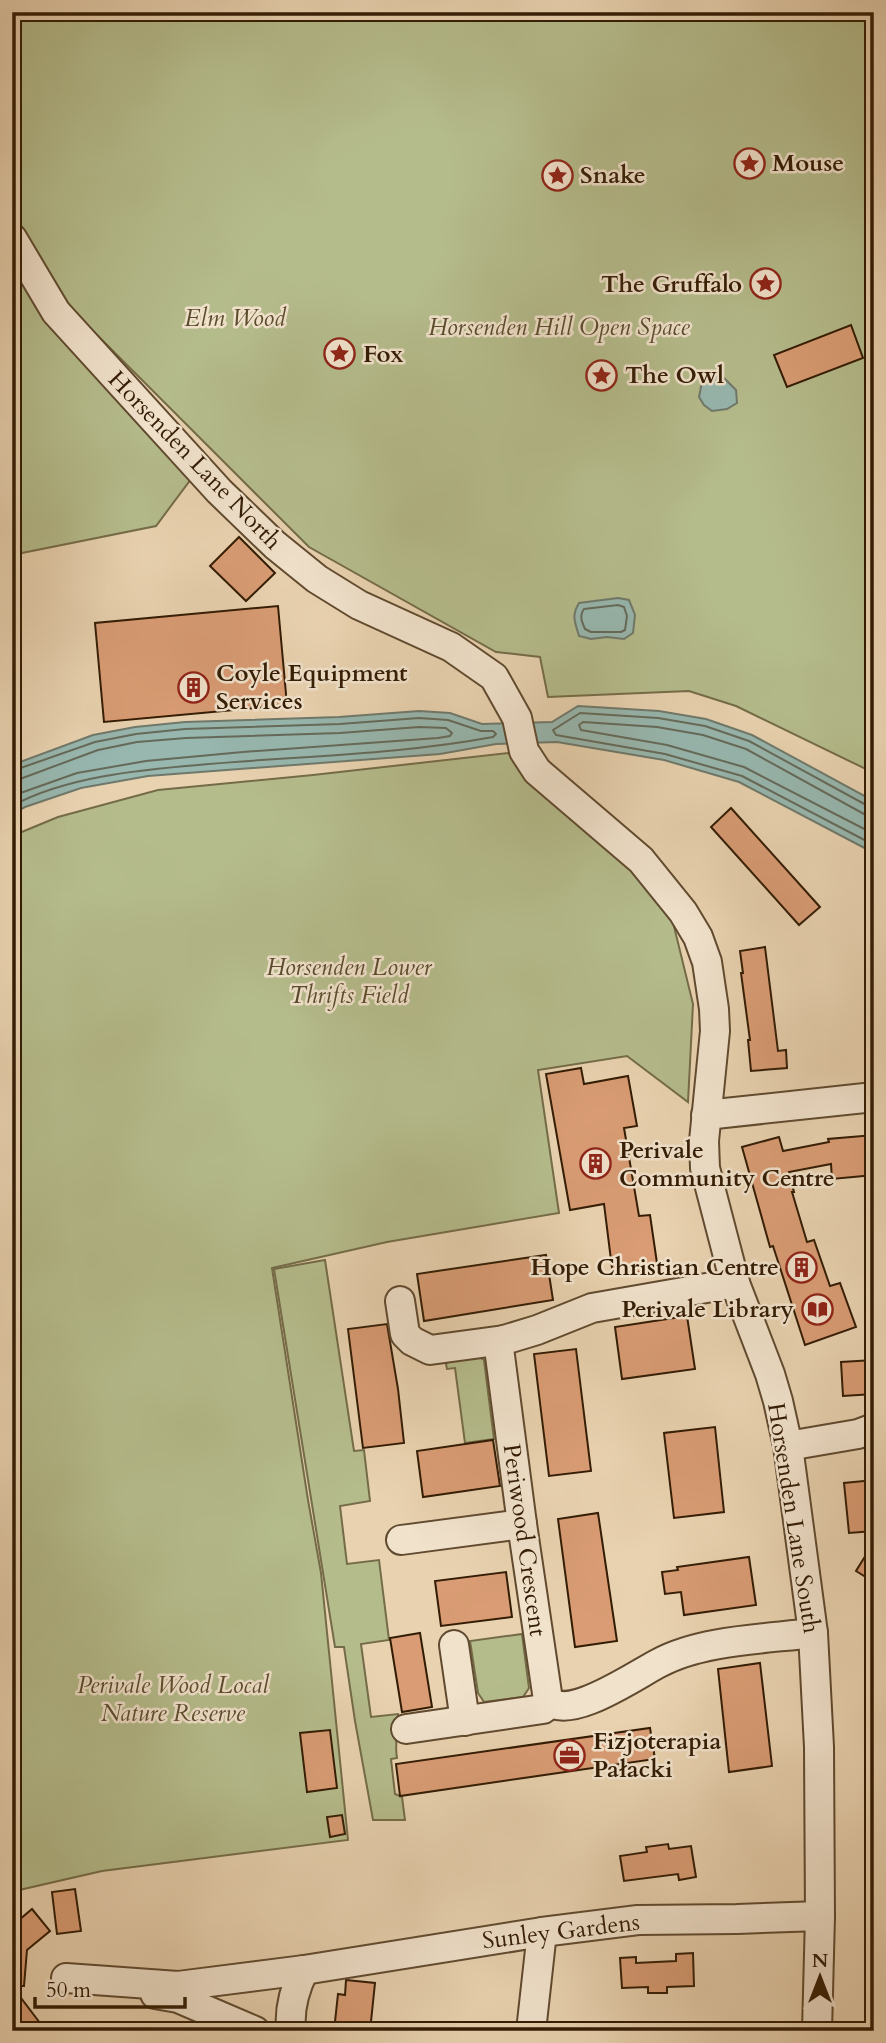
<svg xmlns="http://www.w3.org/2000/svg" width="886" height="2043" viewBox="0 0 886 2043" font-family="Cardo,serif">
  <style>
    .green { fill: #b5bc8c; stroke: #746c48; stroke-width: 2 }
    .water { fill: #97b7af; stroke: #6f796b; stroke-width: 2 }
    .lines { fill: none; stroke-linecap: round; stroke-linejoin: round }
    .shore { stroke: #656a5a; stroke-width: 2 }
    .building { fill: #d99c74; stroke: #331c04; stroke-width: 2 }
    .minor-casing { stroke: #604a2f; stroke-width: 32 }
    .minor { stroke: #f1e2cc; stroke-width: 28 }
    .labels { text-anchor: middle; stroke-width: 5; stroke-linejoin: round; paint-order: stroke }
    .poi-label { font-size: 24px; font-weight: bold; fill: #331c04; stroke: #f1e2cc; text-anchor: start }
    .park-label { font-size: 24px; font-style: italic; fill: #5a4c2d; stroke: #f1e2cc }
    .street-label { font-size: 24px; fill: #331c04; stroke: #f1e2cc }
  </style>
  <rect width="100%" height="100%" fill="#e9d2b0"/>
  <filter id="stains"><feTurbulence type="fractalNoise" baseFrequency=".00286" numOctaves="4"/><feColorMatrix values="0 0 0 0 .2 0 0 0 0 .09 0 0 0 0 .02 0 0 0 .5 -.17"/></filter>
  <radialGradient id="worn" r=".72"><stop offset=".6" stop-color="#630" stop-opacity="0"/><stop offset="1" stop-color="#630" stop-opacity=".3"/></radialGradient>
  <g class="green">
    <path d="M12,12H874V773L736,706L689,691L548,697L540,657L496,652L309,547L61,299L12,211Z"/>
    <path d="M12,266L27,292L72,346L191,479L156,526L12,555Z"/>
    <path d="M508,753L598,842L635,868L670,910L693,1004L688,1102L627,1056L538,1070L559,1213L387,1242L272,1268L308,1500L321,1573L348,1840L102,1871L15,1891L12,1893V836L58,817L158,790L313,775Z"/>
    <path d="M325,1260L354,1451L364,1450L370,1501L340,1506L347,1564L379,1560L389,1640L361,1644L371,1717L398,1714C399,1730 394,1742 397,1758L391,1759L395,1794L402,1797L405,1820H373L355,1721L344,1647H335L274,1269Z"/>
    <path d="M479,1357L484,1360L494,1439L465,1443L455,1368L447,1369L446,1364L450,1360Z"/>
    <path d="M522,1634L529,1688L523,1697L484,1702L478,1693L470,1641Z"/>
  </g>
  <g class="water">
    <path d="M714,376L724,378L736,390L737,403L727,409L712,411L704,405L699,397L702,382Z"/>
    <path d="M618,598L629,600L635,615L633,633L624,639L607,637L591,639L579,636C575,622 571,616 579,603Z"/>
    <path d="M578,706L659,711L706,719L752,735L874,801V853L739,782L664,760L557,742L496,744L440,754L148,776L81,788L25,807L12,814V765L93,735L135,727L185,722L339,717L419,711L450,713L482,724L552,722Z"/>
  </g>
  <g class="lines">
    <g class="shore">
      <path d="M618,605L624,607L627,616L625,630L621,632H591L585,629C582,622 579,616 584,609Z"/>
      <path d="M12,771L95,742L136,734L185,729L340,724L419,718L448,720L481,731H493L496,734L493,737C396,755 296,756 198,765C138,770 65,777 12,806"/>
      <path d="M12,780L20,779L98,750L137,742L186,738L340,733L419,727L446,728L452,733L450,736L438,738L243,752L146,761L77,773L12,796"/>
      <path d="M874,807L868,806L749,741L705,726L658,718L580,713L553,730L556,735L665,754L742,776L874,845"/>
      <path d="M874,816L864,814L746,749L703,735L657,727L583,722L579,725L581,730L667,745L744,767L874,834"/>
    </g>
  </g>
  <g class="building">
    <path d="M851,325L863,358L787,387L774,355Z"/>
    <path d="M239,537L275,573L246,601L210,566Z"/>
    <path d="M278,606L287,705L104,722L95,623Z"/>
    <path d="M731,808L820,907L799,925L711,827Z"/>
    <path d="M765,947L778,1051L786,1050L787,1068L751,1071L748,1040H750L741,973H743L740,951Z"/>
    <path d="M581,1068L584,1084L628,1076L637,1126L624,1128L639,1216L650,1215L658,1270L613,1276L604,1204L570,1210L546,1074Z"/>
    <path d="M874,1135V1175L832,1179L831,1164L789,1172L794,1192H792L807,1242L814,1240L830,1286L840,1283L856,1327L805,1345L773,1246L770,1247L742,1147L779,1137L783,1151L829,1142L828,1139Z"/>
    <path d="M546,1255L553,1300L424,1321L417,1274Z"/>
    <path d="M687,1316L695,1369L622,1379L615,1327Z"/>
    <path d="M387,1324L398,1389L404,1443L363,1448L348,1329Z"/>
    <path d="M576,1349L591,1471L549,1476L534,1354Z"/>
    <path d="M874,1360V1394L843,1396L841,1362Z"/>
    <path d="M715,1427L724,1512L674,1518L664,1433Z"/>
    <path d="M493,1440L500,1486L423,1497L417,1451Z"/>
    <path d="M874,1480V1531L849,1533L844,1483Z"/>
    <path d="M598,1513L617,1641L575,1647L558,1519Z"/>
    <path d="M874,1542V1582L856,1571Z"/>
    <path d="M749,1557L756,1605L684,1615L681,1592L665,1594L662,1572L678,1570L677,1567Z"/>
    <path d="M506,1572L512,1617L441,1626L435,1581Z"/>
    <path d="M420,1633L432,1707L402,1712L390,1638Z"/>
    <path d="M760,1663L772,1766L729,1772L718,1669Z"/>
    <path d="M650,1728L655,1759L400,1796L396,1764Z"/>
    <path d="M330,1730L337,1788L307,1792L300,1733Z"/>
    <path d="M342,1815L345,1834L330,1837L327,1817Z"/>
    <path d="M668,1844L669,1849L691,1846L696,1877L679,1880L678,1874L624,1881L620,1856L647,1852L646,1847Z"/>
    <path d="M75,1889L81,1931L57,1934L52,1892Z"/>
    <path d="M32,1909L50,1931L27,1950L24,1986H12L46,2031H12V1926Z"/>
    <path d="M693,1953L694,1986L667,1987V1993H648V1987L622,1988L620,1958L636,1957V1963L676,1961V1954Z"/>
    <path d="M346,1980L375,1983L370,2031H334L338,1994L345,1995Z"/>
  </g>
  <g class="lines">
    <defs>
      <g id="minor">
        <path d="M12,238L56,312L219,491L275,545L317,579L359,605L451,647L494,677L517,718L524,751L537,771L641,860L683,912L698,937L707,962L714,1009L715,1031L704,1141L705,1168L735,1283L770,1374L778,1401L788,1446L813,1633L819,1747L820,1916L817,2031"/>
        <path d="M706,1115L874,1097"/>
        <path d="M735,1283L592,1308L537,1330L504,1340L499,1348L522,1524L548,1700C569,1722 637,1674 659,1663C701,1640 765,1639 813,1633"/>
        <path d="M400,1301L405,1334L412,1341L430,1350L504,1340"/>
        <path d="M788,1446L858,1434L874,1428"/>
        <path d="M401,1540L522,1524"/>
        <path d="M454,1645L465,1721"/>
        <path d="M406,1729L543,1709L550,1703"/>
        <path d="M66,1978L178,1986L304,1970L542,1932L638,1920L737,1919L820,1916"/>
        <path d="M155,1994L178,1998L255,2031"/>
        <path d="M291,2031C289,2010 295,1988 304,1970"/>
        <path d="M531,2031L542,1932"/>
      </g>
    </defs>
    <use href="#minor" class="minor-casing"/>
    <use href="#minor" class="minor"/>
  </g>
  <defs>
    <symbol id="sight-ring" viewBox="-11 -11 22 22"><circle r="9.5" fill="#f1e2cc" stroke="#8f2418" stroke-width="1.5"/><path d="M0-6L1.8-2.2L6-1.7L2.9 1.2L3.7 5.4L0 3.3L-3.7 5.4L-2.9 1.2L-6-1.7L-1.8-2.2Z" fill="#8f2418"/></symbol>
    <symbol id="building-ring" viewBox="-11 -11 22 22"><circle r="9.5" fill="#f1e2cc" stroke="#8f2418" stroke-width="1.5"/><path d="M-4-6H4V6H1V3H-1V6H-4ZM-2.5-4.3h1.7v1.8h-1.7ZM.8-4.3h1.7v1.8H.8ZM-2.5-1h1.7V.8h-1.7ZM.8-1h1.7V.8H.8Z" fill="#8f2418"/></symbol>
    <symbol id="library-ring" viewBox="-11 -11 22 22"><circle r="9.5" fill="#f1e2cc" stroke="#8f2418" stroke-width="1.5"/><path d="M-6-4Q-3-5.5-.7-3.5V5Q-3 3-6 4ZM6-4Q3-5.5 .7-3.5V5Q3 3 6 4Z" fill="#8f2418"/></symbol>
    <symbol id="office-ring" viewBox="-11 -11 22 22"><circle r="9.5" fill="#f1e2cc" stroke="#8f2418" stroke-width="1.5"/><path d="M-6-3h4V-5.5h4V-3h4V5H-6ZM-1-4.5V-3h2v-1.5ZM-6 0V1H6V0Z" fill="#8f2418"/></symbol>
  </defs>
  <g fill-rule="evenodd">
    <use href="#sight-ring" x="732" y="146" width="35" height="35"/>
    <use href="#sight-ring" x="540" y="158" width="35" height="35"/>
    <use href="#sight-ring" x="748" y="266" width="35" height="35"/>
    <use href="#sight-ring" x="322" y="336" width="35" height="35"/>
    <use href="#sight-ring" x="584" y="358" width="35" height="35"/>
    <use href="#building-ring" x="176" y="670" width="35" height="35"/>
    <use href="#building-ring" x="578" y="1146" width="35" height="35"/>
    <use href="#building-ring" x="784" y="1250" width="35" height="35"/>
    <use href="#library-ring" x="800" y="1292" width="35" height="35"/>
    <use href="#office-ring" x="552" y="1738" width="35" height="35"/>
  </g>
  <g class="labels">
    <g class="poi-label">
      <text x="772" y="171">Mouse</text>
      <text x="580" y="183">Snake</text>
      <text x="742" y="292" text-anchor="end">The Gruffalo</text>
      <text x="363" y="362">Fox</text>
      <text x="625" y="383">The Owl</text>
      <text x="216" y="681">Coyle Equipment<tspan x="216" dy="28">Services</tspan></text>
      <text x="619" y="1158">Perivale<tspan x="619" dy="28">Community Centre</tspan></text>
      <text x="779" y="1275" text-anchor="end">Hope Christian Centre</text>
      <text x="794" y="1317" text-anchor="end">Perivale Library</text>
      <text x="593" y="1749">Fizjoterapia<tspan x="593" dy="28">Pałacki</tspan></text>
    </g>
    <g class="park-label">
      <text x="235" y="326">Elm Wood</text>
      <text x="559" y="335">Horsenden Hill Open Space</text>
      <text x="349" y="975">Horsenden Lower<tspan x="349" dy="28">Thrifts Field</tspan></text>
      <text x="173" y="1693">Perivale Wood Local<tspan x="173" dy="28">Nature Reserve</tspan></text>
    </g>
    <g class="street-label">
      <text transform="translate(195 460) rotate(46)" y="8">Horsenden Lane North</text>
      <text transform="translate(794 1518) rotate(81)" y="8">Horsenden Lane South</text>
      <text transform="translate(525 1540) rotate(82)" y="8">Periwood Crescent</text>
      <text transform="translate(561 1931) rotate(-7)" y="8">Sunley Gardens</text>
    </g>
  </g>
  <rect width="886" height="2043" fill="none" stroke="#e9d2b0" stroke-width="42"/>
  <rect x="14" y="14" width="858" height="2015" fill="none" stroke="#331c04" stroke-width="3.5"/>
  <rect x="21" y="21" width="844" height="2001" fill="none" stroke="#331c04" stroke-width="2"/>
  <g transform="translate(820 1977)" stroke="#f1e2cc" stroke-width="5" paint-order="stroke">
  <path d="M0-5L12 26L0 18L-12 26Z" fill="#331c04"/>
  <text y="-10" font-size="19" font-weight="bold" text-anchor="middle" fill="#331c04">N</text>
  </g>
  <path d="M35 1997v10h150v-10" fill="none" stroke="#331c04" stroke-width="3.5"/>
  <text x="46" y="1997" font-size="21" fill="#331c04" stroke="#f1e2cc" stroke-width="5" paint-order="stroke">50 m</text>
  <rect width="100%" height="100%" filter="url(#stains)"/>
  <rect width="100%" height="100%" fill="url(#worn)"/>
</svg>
